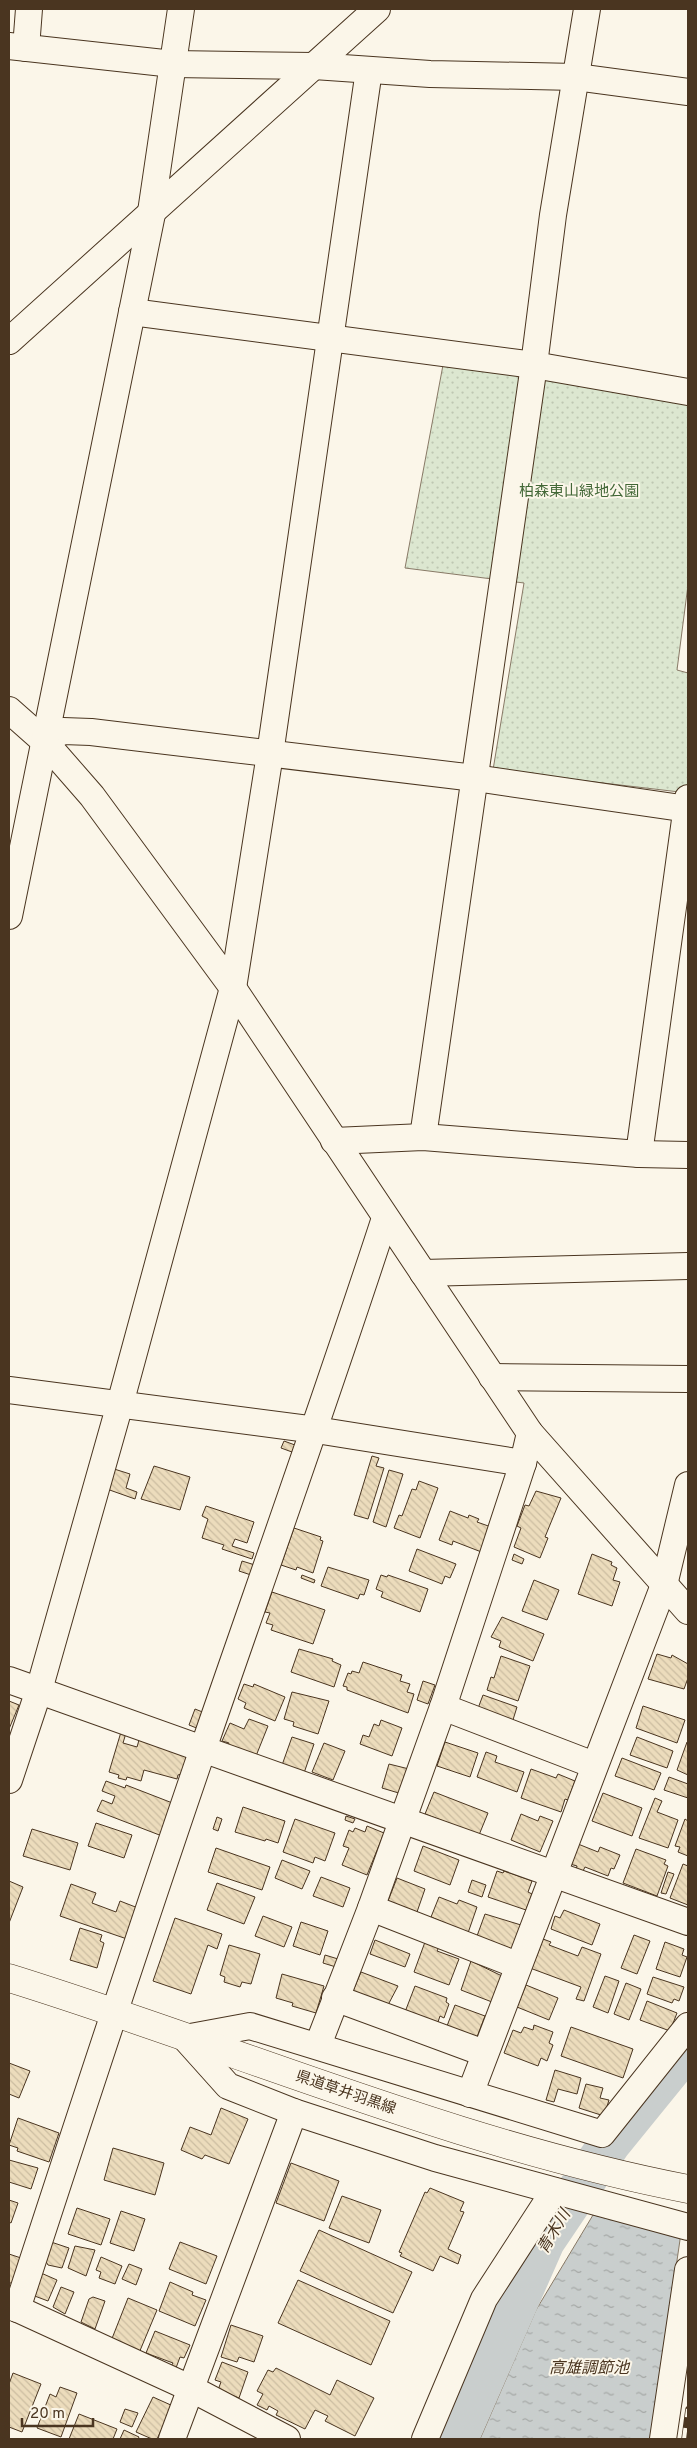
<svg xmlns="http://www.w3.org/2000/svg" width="697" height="2448" viewBox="0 0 697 2448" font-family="Overpass,'Noto Sans JP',sans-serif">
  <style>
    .park { fill: url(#park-dots); stroke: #887966 }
    .water { fill: url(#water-ripples); stroke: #887966 }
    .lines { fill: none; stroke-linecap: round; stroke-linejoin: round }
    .river { stroke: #c9cecd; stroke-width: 42 }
    .building { fill: url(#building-back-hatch); stroke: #4a3520 }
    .minor-casing { stroke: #4a3520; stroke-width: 28 }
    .major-casing { stroke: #4a3520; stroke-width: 29 }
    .minor { stroke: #fbf6e9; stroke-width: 26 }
    .major { stroke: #fbf6e9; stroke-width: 28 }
    .rail-casing { stroke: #4a3520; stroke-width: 5.5 }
    .rail { stroke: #fbf6e9; stroke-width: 4; stroke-dasharray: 11; stroke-linecap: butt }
    .labels { text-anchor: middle; stroke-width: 4; stroke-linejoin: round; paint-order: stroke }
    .park-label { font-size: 15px; fill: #436837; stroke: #fbf6e9 }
    .street-label { font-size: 15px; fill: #4a3520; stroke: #fbf6e9 }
    .water-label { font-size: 16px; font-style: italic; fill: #4a3520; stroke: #fbf6e9 }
  </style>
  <defs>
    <pattern id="park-dots" width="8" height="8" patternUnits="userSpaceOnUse" patternTransform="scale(1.25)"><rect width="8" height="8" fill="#dce7d0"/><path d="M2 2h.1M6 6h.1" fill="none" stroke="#bec7b2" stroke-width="1.8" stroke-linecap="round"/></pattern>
    <pattern id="water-ripples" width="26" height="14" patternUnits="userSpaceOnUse" patternTransform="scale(1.25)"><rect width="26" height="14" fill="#c9cecd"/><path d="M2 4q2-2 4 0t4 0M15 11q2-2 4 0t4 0" fill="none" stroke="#a5a8a6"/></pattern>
    <pattern id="building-back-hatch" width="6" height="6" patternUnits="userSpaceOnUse" patternTransform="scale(1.25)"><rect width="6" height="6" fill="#ecdcbc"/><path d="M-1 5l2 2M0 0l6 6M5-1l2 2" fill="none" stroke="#ccbda1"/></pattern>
  </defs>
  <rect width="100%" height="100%" fill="#fbf6e9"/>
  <path class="park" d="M443,365L688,398V585L677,670L688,673V793L493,770L524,583L405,568Z"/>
  <path class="water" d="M593,2215L681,2233L651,2439H480L536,2310Z"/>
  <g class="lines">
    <path class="river" d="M457,2439L544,2241L610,2143L688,2047"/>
  </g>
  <g class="building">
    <path d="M284,1441L295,1445L292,1452L281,1448Z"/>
    <path d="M372,1456L379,1458L376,1466L384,1468L368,1519L354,1515Z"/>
    <path d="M154,1466L190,1477L180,1510L141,1499Z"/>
    <path d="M111,1468L130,1474L126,1488L137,1492L135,1499L104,1488Z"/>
    <path d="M389,1470L403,1474L386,1527L373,1522Z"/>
    <path d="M419,1481L438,1488L420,1538L394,1528L399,1515L402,1516L412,1489L416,1490Z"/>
    <path d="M536,1491L561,1498L545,1537L548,1538L540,1558L514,1547L521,1528L517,1526L525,1505L529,1506Z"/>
    <path d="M206,1506L254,1522L247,1543L235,1539L232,1546L254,1553L252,1559L222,1549L224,1545L202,1538L208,1519L202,1516Z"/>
    <path d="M450,1511L468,1518L469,1515L479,1519L477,1522L494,1528L484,1553L453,1541L452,1545L439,1540Z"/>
    <path d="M294,1528L321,1537L320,1540L323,1541L313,1573L297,1567L296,1570L281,1565Z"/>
    <path d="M417,1549L456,1564L450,1578L445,1576L442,1584L409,1571Z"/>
    <path d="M514,1554L524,1559L522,1564L512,1560Z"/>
    <path d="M592,1554L612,1562L611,1565L617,1568L613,1580L620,1582L612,1606L578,1594Z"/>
    <path d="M242,1561L255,1565L251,1575L239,1571Z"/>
    <path d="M328,1567L369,1580L364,1595L360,1594L358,1599L321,1586Z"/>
    <path d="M302,1575L315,1580L314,1583L301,1578Z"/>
    <path d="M381,1575L387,1577L388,1575L428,1589L420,1612L381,1597L383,1592L376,1589Z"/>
    <path d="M534,1580L559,1590L547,1620L522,1611Z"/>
    <path d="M272,1592L325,1610L313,1644L271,1630L273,1625L266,1623L270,1613L265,1612Z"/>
    <path d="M502,1617L544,1634L533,1661L499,1647L501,1641L491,1637Z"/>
    <path d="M299,1649L333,1659L332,1661L341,1665L334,1687L291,1672Z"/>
    <path d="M657,1654L671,1658L672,1655L688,1664V1678L684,1689L648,1679Z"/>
    <path d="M501,1656L530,1666L518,1701L487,1690L491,1677L494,1678Z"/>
    <path d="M363,1662L402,1675L400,1681L410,1684L407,1692L414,1694L408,1713L347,1690V1687L343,1686L348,1673L351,1674L352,1671L359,1673Z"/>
    <path d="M423,1681L435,1685L428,1704L417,1700Z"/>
    <path d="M244,1684L253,1687L254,1684L285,1697L275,1721L244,1708L246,1703L238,1699Z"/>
    <path d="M292,1692L329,1701L318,1734L293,1726L294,1722L284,1719Z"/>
    <path d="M483,1695L517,1707L512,1723L477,1711Z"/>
    <path d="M9,1701L19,1705L9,1729Z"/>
    <path d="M643,1706L685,1720L677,1743L636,1728Z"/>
    <path d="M195,1709L205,1713L199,1729L189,1725Z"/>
    <path d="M249,1719L268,1726L256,1756L228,1745L229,1743L222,1741L230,1723L244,1729Z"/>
    <path d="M381,1720L402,1728L392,1756L360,1744L363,1735L369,1737L374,1724L379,1726Z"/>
    <path d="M121,1732L126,1733L123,1743L137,1747L139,1740L184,1753L188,1762L184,1773L178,1775L177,1779L144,1770L141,1781L127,1777L126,1780L118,1778L119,1775L109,1772Z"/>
    <path d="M292,1737L314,1744L303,1776L281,1768Z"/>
    <path d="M637,1737L673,1751L667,1768L630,1755Z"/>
    <path d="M445,1742L478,1753L470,1777L437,1766Z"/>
    <path d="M687,1742H688V1775L677,1770Z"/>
    <path d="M324,1743L345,1751L333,1780L312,1772Z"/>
    <path d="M486,1752L497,1756L495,1762L524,1772L517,1792L477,1777Z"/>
    <path d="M622,1758L661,1773L654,1790L615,1776Z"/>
    <path d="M389,1764L409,1769L402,1794L382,1788Z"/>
    <path d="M531,1769L556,1778L558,1774L575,1781L568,1800L565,1799L561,1812L521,1798Z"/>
    <path d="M669,1777L688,1784V1798L664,1790Z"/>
    <path d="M106,1781L125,1788L126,1785L175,1804L162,1836L97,1811L102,1800L112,1804L115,1796L102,1791Z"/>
    <path d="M434,1792L488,1813L479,1835L425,1814Z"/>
    <path d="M603,1793L642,1808L632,1836L592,1821Z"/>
    <path d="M655,1798L662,1801L657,1812L678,1820L668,1848L639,1838Z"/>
    <path d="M243,1807L285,1821L278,1843L266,1839L265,1841L235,1832Z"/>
    <path d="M521,1814L538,1821L540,1816L553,1821L540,1852L511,1840Z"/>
    <path d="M346,1816L355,1819L353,1823L345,1820Z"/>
    <path d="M217,1817L222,1819L218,1831L213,1829Z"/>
    <path d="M295,1819L335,1833L325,1861L315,1857L313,1863L283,1852Z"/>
    <path d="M685,1819L688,1821V1856L678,1852L680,1847L675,1846Z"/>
    <path d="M96,1823L132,1835L124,1858L88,1846Z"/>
    <path d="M367,1826L384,1833L367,1875L342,1865L349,1848L343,1846L349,1830L353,1832L355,1828L365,1832Z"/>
    <path d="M32,1829L78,1843L70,1870L23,1856Z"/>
    <path d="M578,1844L598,1852L600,1847L620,1855L614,1869L611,1868L608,1876L585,1867L582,1873L576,1870L577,1866L570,1864Z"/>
    <path d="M423,1846L459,1860L450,1885L414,1871Z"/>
    <path d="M216,1848L270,1867L262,1890L208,1872Z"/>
    <path d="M636,1849L666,1860L664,1864L668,1866L657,1896L623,1883Z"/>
    <path d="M282,1860L310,1871L302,1889L275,1878Z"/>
    <path d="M683,1864L688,1866V1905L670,1898Z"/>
    <path d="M497,1871L503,1873L504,1871L532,1881L528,1892L532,1894L526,1910L488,1897Z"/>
    <path d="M668,1872L674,1874L666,1894L661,1893Z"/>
    <path d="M321,1877L350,1888L343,1907L313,1896Z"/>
    <path d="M397,1878L425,1889L417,1912L388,1901Z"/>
    <path d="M472,1880L486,1885L482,1897L468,1892Z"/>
    <path d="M9,1881L23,1887L9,1923Z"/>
    <path d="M217,1883L255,1897L244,1924L207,1910Z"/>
    <path d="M71,1884L96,1893L92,1903L116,1912L120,1901L138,1908L127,1939L60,1916Z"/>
    <path d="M439,1897L457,1904L459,1900L477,1907L468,1933L431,1917Z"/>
    <path d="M564,1910L600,1924L592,1945L551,1929L555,1916L560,1918Z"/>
    <path d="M485,1914L521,1925L512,1949L477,1936Z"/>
    <path d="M263,1916L292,1927L284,1947L255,1936Z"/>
    <path d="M175,1918L222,1934L217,1949L208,1945L191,1994L153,1981Z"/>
    <path d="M301,1922L328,1931L320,1955L293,1946Z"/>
    <path d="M80,1928L102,1935L100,1941L104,1943L97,1968L70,1960Z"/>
    <path d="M634,1935L650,1941L637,1974L621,1968Z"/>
    <path d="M543,1939L551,1942L549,1945L578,1956L582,1947L601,1954L584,2001L576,1999L581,1987L530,1968L534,1957L536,1958Z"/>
    <path d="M375,1940L410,1954L405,1967L370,1954Z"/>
    <path d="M425,1942L439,1947L437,1951L459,1959L449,1985L414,1972Z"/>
    <path d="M665,1942L684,1949L682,1955L687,1957L680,1977L656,1969Z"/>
    <path d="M229,1945L260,1954L251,1984L242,1982L240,1987L224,1982L225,1977L220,1975Z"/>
    <path d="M325,1955L338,1959L336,1967L323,1963Z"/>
    <path d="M471,1961L502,1976L492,2002L461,1990Z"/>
    <path d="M361,1972L398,1986L388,2005L353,1991Z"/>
    <path d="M282,1974L324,1986L316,2013L292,2006L293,2003L276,1998Z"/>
    <path d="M605,1976L619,1981L608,2013L593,2007Z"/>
    <path d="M653,1977L684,1987L679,2001L674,1999L672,2003L647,1994Z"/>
    <path d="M626,1983L641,1989L629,2020L614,2014Z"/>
    <path d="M526,1985L558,1998L549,2020L517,2007Z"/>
    <path d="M415,1986L447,1998L446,2002L449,2004L444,2018L440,2016L437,2025L405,2012Z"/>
    <path d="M647,2001L677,2013L670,2031L640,2020Z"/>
    <path d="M455,2005L485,2016L477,2037L447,2026Z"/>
    <path d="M534,2025L553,2032L549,2043L553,2045L547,2061L541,2058L538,2066L504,2053L513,2030L521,2033L524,2027L533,2030Z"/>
    <path d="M571,2027L633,2049L623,2078L561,2056Z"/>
    <path d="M9,2063L30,2071L19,2098L9,2094Z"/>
    <path d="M555,2070L581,2078L577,2094L558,2089L554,2102L546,2100Z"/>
    <path d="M586,2084L603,2088L600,2098L609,2100L604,2116L579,2108Z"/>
    <path d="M221,2108L248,2119L229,2164L205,2155L202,2159L181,2150L190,2127L211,2135Z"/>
    <path d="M18,2118L59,2133L49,2162L17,2151L18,2148L9,2145Z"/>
    <path d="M113,2148L164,2163L155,2195L104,2180Z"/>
    <path d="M9,2160L38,2168L31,2189L9,2182Z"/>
    <path d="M291,2163L339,2181L324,2221L276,2203Z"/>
    <path d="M430,2188L464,2202L460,2211L464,2212L448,2249L461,2255L458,2264L440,2256L433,2271L400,2256L402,2253L399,2252L425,2192L427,2193Z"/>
    <path d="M342,2196L381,2210L369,2243L329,2228Z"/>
    <path d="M9,2200L18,2203L11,2223L9,2222Z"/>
    <path d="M77,2208L110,2219L101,2245L68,2234Z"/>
    <path d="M121,2211L145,2219L134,2251L110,2243Z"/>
    <path d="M319,2230L412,2272L393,2313L300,2271Z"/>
    <path d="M51,2242L69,2248L62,2268L48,2265L44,2258Z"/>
    <path d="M180,2242L217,2256L206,2284L169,2269Z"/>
    <path d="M75,2246L95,2250L86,2276L68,2268Z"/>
    <path d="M9,2254L21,2258L12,2284L9,2282Z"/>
    <path d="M101,2257L122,2266L115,2284L99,2278L101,2272L96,2270Z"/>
    <path d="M129,2264L142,2269L136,2285L122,2279Z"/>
    <path d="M41,2273L57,2280L48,2301L32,2295Z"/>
    <path d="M298,2280L390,2321L371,2365L278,2323Z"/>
    <path d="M170,2282L193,2292L192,2295L206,2300L195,2326L159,2311Z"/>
    <path d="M61,2287L74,2292L65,2314L53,2307Z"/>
    <path d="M93,2297L105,2301L95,2329L81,2322L89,2299Z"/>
    <path d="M128,2298L157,2310L139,2353L111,2341Z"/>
    <path d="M231,2325L263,2336L254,2362L239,2357L237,2362L221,2357Z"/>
    <path d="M155,2331L190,2345L184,2358L180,2357L176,2368L171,2366L173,2363L146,2353Z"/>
    <path d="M222,2362L248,2372L239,2398L218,2390L221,2382L215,2380Z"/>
    <path d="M276,2368L330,2395L337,2380L374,2398L355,2436L325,2421L328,2416L315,2410L305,2429L276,2415L278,2411L269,2406L267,2410L257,2405L263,2394L257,2391L268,2370L273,2372Z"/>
    <path d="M13,2373L41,2384L22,2432L9,2427V2384Z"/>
    <path d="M60,2387L77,2393L61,2437L37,2428L50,2394L56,2397Z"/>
    <path d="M153,2397L173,2406L157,2439H152L136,2432Z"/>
    <path d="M125,2409L138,2413L132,2427L120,2422Z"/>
    <path d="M79,2414L117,2429L113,2439H69Z"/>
    <path d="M124,2430L139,2437L138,2439H120Z"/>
  </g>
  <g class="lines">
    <defs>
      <g id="minor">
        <path d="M9,46L173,64L314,66L430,74L576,77L688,92"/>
        <path d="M26,48L29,9"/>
        <path d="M151,212L181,9"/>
        <path d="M132,312L534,365L688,392"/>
        <path d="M9,341L377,9"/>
        <path d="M9,710L44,741L92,796L233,988L530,1433L688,1611"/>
        <path d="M44,741L63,731L91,732L475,778L688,809"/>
        <path d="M9,916L153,209"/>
        <path d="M423,1137L534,365L553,215L587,9"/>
        <path d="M334,1141L423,1137L639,1154L688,798"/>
        <path d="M639,1154L688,1155"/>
        <path d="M423,1273L688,1266"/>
        <path d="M492,1377L688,1379"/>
        <path d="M9,1390L316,1430L523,1463"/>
        <path d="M9,1680L688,1922"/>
        <path d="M443,1707L594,1765"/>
        <path d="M9,1780L39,1690L120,1404L233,988L270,754L369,70"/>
        <path d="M371,1908L517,1965"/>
        <path d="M335,1998L484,2053"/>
        <path d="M688,2026L602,2134L250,2026L185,2038L228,2086L294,2112L435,2158L688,2227"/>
        <path d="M318,2045L371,1908L443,1707L523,1463L530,1433"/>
        <path d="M470,2094L664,1585L688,1485"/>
        <path d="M9,2305L192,2389L287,2439"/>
        <path d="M17,2309C78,2122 139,1935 203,1749C264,1572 327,1396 385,1218"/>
        <path d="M172,2439L294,2112"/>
        <path d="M425,2439L484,2299L554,2191"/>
        <path d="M663,2439L688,2270"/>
      </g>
      <path id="major" d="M9,1978C235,2048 455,2144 688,2189"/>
    </defs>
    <use href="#minor" class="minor-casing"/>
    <use href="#major" class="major-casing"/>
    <use href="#minor" class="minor"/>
    <use href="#major" class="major"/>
    <defs>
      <path id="rail" d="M684,2439L688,2409"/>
    </defs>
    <use href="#rail" class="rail-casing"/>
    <use href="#rail" class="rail"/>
  </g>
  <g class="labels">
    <g class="park-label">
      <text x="579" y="496">柏森東山緑地公園</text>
    </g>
    <g class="street-label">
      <text transform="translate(346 2092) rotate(19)" y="5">県道草井羽黒線</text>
    </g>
    <g class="water-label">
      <text transform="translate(553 2231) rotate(-59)" y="6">青木川</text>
      <text x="589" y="2373">高雄調節池</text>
    </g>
  </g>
  <rect width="697" height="2448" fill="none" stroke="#4a3520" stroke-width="20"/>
  <path d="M22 2418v8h71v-8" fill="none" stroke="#4a3520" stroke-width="2.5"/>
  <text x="30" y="2418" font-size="15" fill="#4a3520" stroke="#fbf6e9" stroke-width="4" paint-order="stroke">20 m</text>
</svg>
